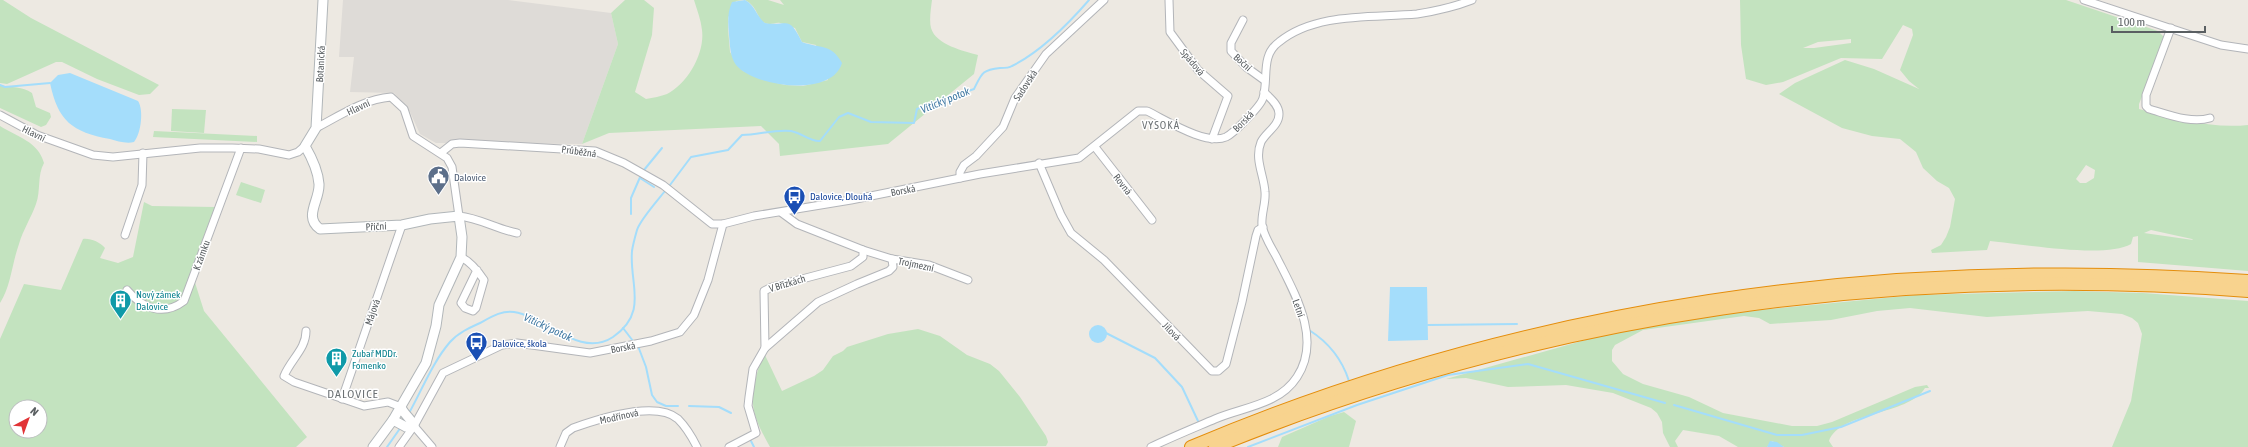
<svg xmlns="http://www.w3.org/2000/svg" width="2248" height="447" viewBox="0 0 2248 447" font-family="'Asap Condensed',sans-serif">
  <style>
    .industrial { fill: #dedbd7 }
    .green { fill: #c3e3bf; fill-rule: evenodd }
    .water { fill: #a4ddfb }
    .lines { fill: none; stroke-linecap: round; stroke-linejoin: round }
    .stream { stroke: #a4ddfb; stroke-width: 2 }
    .street-casing { stroke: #b3b5b9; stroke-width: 9 }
    .secondary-casing { stroke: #b1b6b9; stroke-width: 11 }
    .highway-casing { stroke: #e48d0b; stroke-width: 14 }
    .street { stroke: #fff; stroke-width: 7 }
    .secondary { stroke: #fff; stroke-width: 9 }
    .highway { stroke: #f8d38e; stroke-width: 12 }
    .labels { text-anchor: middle; stroke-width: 3; stroke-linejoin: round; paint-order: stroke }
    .street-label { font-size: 10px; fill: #5a5f62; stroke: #fff }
    .service-label { font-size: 10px; fill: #4e5e75; stroke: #fff; text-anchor: start }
    .transit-label { font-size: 10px; fill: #164399; stroke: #fff; text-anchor: start }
    .culture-label { font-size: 10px; fill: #0d838f; stroke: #fff; text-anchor: start }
    .water-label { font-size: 11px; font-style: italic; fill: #4079a3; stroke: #fff }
    .neighbourhood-label { font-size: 11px; letter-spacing: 1px; fill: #6c7174; stroke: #fff }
    .quarter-label { font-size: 12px; letter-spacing: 1px; fill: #6c7174; stroke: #fff }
  </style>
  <rect width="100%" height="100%" fill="#ede9e2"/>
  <path class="industrial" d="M343,0H508L611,13L618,44L582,144L436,143L420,134L410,112L394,93L350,92L354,57H339Z"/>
  <g class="green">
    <path d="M0,0H3L31,18L159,85L150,94L139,95L97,79L62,62H56L7,84L0,83Z"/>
    <path d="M625,0H644L654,8L652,35L635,92L646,99C653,98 661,96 667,94C688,83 705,53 702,30C701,20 697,10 694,0H743L736,1L728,18V29L730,52L743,71L769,81L785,85L803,86L828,80L816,45L802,42L795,28C790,27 785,24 780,23C775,22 771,26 765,23C757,20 758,6 745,0H768L784,5L780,0H932C931,8 929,20 931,28C936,45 964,51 978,55L974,74L888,144L780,156L779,144L761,126L609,133L582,144L618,44L611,13Z"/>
    <path d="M1740,0H2066L2158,31L2165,38L2139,104V109C2175,118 2211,129 2248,125V271L2138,262V236L2133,237L2131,244C2105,259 2022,244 1990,241L1987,250L1932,253L1931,250L1941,245L1946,237L1950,227L1955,199L1949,188L1937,181L1923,168L1916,152L1900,139L1872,136L1842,128L1779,94L1795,83L1845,60L1874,69L1919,89L1909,81L1900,70L1913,35L1912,29L1903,25L1882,59L1841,58L1783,82L1766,85L1746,79L1741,45ZM1851,39V43L1814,48H1803L1818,42ZM2086,165L2095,170L2094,178L2086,183H2080L2076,179ZM2151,230L2192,239L2193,240L2144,233Z"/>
    <path d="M0,85C12,88 22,86 32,93L36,107L50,113L51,117L46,125L41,127L0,108Z"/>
    <path d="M172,109L206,110L204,133L171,131Z"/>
    <path d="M0,126C17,137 38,141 44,163C37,175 41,191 36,204C31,218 23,230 19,244C12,263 11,286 0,303Z"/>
    <path d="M154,131L257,136V142L153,137Z"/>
    <path d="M241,182L265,190L261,203L236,195Z"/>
    <path d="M144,202L152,206L215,207L191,270L204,311L307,437L296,447H0V339L24,284L61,290L83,239C90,238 100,242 105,248L100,258L118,263L133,257ZM16,407H40V431H16Z"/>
    <path d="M2074,291L2143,293L2248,301V447H2112L2131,401L2142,334L2138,323L2132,318L2122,314L2088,311L1987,317L1910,308L1877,311L1831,320L1770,324L1759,318L1744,316L1643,330L1615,345L1612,350V361L1623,374L1643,384L1689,397L1723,413L1792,426H1817L1832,422L1915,387L1927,385L1929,388H1925C1908,416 1840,411 1829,441L1833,447H1784L1772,441L1767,447H1738L1719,436L1683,430L1675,441L1678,447H1670L1663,433L1662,422L1657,413L1651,408L1613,393L1566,385L1508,387L1466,378L1446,379L1589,339L1659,323L1759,310L1916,295Z"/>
    <path d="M918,329L940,336L967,355L990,364L999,371L1020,397L1046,436L1048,442L1046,446L770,447C763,434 754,419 753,404C752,390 758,366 764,353L782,391L814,376L823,370L833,356L843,351L847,347L888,334Z"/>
    <path d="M1344,412L1356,421L1349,447H1278L1282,437L1330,416Z"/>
  </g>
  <g class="water">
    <path d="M745,0C756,6 756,16 765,23C788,27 788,14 802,42C821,49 831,43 842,63C832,98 754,87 736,65C730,57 730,45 729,35C728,24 727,13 732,2Z"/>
    <path d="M70,73L138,101C144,110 141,134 134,142C126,144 117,141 110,139C72,132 58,121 50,83L58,75Z"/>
    <path d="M1390,287H1427L1428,340L1388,341Z"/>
    <circle cx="1098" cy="334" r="9"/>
    <path d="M1770,441L1777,442L1784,447H1767Z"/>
  </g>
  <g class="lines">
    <g class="stream">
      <path d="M0,85L5,87L50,83"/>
      <path d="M644,170L662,148"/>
      <path d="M640,178L654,187"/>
      <path d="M670,185L691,157L728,150L742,135C758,135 775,129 791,131C802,133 810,142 820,141L839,117L848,113L871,122L914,123L917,109L974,89C982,73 982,70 1000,68C1004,68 1009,68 1012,66C1040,52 1069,23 1089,0"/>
      <path d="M631,214V198L641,175"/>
      <path d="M1428,325L1517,324"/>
      <path d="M623,328L633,341"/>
      <path d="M1309,330C1328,342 1342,359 1349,381"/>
      <path d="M1106,333L1155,358L1182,387L1198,421"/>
      <path d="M638,346L646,367L652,395L657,402L666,406H678"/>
      <path d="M1674,405L1777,435H1802L1841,427L1930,391"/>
      <path d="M689,406L719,407L731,413"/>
      <path d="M409,413C422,390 432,363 450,342C458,333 469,328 480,323C491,317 502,310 514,312C546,317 580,359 613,337C649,312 629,284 632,251C633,244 635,237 637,230C640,220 658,200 665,191"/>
      <path d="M751,441L754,447"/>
      <path d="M387,447L401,427"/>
      <path d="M1248,447L1357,405L1448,375L1528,364L1665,403"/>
    </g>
    <defs>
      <g id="street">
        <path d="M1169,0L1170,32L1198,70L1228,96L1212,139"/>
        <path d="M2084,0L2221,45L2248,49"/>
        <path d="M1243,20L1231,43V51L1246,67L1264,80"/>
        <path d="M2171,28L2146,95V106L2149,109C2167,114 2191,124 2210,118"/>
        <path d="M0,115L37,135L93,155L113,157L200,148H232L259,149L289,155L298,152L305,146"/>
        <path d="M316,128C339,116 364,99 391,97L404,109L413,136L447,158L452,167L459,216C479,218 497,229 517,233"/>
        <path d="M1095,147L1152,220"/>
        <path d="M442,152L452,144L460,143L595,151L624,163L663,185L712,224H723L754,216L851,200L980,174L1079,158L1138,111H1147C1166,120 1206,146 1226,137C1234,133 1261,106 1263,98C1269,78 1260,56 1279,42C1316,12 1372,18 1417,14C1436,11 1454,7 1472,0"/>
        <path d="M1039,163L1061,215L1071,233L1104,260L1212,371H1218L1226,364L1242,302L1256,236L1258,230L1263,227"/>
        <path d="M960,178V172L964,165L976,156L1003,127L1015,98L1046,54L1104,0"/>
        <path d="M125,235L142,185L143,153"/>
        <path d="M863,250L892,259L929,265L968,280"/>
        <path d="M461,257C471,262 478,271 484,280L476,308L473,311L465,308L461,303L477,270"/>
        <path d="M127,290C142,308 163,317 184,301L241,148"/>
        <path d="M306,331C306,349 291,359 284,376L294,382L364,406L388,402L401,407"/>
        <path d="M765,348L818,302L857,284L889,271L893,267L892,259"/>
        <path d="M342,399L402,225"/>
        <path d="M414,426L432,447"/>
        <path d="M399,447L414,426L443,373L502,345L517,343L590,353L651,341L680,332L694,315L708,280L723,224"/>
        <path d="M560,447L566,433L573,428C598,419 656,400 678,419C686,427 692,437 697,447"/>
        <path d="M729,447L756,433L748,406L749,397L753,369L765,348L764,291L772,287L851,266L863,257V250L797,224L782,213"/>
        <path d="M1151,447C1172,437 1194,428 1215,419C1243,407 1279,405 1297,377C1322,339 1295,294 1277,258C1272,248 1264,237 1262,225C1261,214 1266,203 1265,192C1264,175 1254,159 1261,142C1266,132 1279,126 1279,114C1279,105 1270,98 1264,92"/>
      </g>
      <g id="secondary">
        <path d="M323,0L316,128L305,146C312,158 318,170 319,184C320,200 303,217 320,229L402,225L430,219L459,216L462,237L461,257L439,305L436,326L426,363L393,420L373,447"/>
        <path d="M393,420L406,427L414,426C411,418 404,415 401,407"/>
      </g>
      <g id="highway">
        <path d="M1191,447C1527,305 1885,255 2248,281"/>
        <path d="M1215,447C1543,313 1895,264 2248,291"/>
      </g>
    </defs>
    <use href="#street" class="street-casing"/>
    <use href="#secondary" class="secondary-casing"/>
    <use href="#highway" class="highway-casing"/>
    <use href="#street" class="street"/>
    <use href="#secondary" class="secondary"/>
    <use href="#highway" class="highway"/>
  </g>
  <defs>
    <symbol id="civic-pin" viewBox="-11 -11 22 30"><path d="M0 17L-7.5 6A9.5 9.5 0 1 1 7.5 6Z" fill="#5c6f8a" stroke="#fff"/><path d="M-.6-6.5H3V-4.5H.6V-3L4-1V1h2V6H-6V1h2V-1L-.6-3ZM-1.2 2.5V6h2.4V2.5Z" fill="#fff"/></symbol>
    <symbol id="bus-pin" viewBox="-11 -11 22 30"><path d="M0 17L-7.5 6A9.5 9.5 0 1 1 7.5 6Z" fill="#1a4fb4" stroke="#fff"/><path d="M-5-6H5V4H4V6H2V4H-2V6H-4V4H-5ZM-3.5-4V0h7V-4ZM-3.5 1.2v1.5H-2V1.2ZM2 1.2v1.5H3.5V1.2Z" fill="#fff"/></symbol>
    <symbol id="building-pin" viewBox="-11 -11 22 30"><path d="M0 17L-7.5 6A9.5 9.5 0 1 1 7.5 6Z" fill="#0f9aa8" stroke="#fff"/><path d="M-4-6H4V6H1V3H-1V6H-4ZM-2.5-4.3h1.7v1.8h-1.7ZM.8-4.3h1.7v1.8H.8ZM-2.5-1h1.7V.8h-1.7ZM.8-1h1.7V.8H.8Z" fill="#fff"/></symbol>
  </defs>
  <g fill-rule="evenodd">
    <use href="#civic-pin" x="426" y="164" width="25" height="34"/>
    <use href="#bus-pin" x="782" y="184" width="25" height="34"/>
    <use href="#building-pin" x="108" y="288" width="25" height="34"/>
    <use href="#bus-pin" x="464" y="330" width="25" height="34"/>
    <use href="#building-pin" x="324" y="346" width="25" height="34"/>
  </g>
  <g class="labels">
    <g class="street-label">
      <text transform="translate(1193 62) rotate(50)" y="4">Spádová</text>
      <text transform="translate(1243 62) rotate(42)" y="4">Boční</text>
      <text transform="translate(320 64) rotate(-87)" y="4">Botanická</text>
      <text transform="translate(1025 85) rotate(-57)" y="4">Sadovská</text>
      <text transform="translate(358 107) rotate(-25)" y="4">Hlavní</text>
      <text transform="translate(1243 121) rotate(-45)" y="4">Borská</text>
      <text transform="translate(34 133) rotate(26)" y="4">Hlavní</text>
      <text transform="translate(579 151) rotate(8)" y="4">Průběžná</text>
      <text transform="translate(1123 184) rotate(52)" y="4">Rovná</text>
      <text transform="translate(903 190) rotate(-11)" y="4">Borská</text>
      <text transform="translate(376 226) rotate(-3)" y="4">Příční</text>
      <text transform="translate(201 255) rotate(-70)" y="4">K zámku</text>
      <text transform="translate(916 264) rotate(12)" y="4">Trojmezní</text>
      <text transform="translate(787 283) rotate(-17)" y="4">V Břízkách</text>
      <text transform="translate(1299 308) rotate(71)" y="4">Letní</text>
      <text transform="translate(372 312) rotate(-71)" y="4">Májová</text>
      <text transform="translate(1172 331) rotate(46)" y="4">Jílová</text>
      <text transform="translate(623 347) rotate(-11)" y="4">Borská</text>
      <text transform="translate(619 416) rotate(-12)" y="4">Modřínová</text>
    </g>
    <g class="service-label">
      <text x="454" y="181">Dalovice</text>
    </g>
    <g class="transit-label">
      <text x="810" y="200">Dalovice, Dlouhá</text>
      <text x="492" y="347">Dalovice, škola</text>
    </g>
    <g class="culture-label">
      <text x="136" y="298">Nový zámek<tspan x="136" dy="12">Dalovice</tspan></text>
      <text x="352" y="357">Zubař MDDr.<tspan x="352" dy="12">Fomenko</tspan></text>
    </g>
    <g class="water-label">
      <text transform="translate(945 100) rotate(-22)" y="4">Vitický potok</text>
      <text transform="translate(548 327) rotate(25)" y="4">Vitický potok</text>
    </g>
    <g class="neighbourhood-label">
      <text x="1161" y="129">VYSOKÁ</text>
    </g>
    <g class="quarter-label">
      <text x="353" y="398">DALOVICE</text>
    </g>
  </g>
  <g transform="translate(28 419) rotate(41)"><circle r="19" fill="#ffffff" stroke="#bdbfc0"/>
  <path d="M0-3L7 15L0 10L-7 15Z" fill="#e13436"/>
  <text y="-6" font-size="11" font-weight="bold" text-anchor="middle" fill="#5a5f62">N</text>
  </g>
  <path d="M2112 26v6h93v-6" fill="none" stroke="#5a5f62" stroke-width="2"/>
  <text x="2118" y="26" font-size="12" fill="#5a5f62" stroke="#ffffff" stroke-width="3" paint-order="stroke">100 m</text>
</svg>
